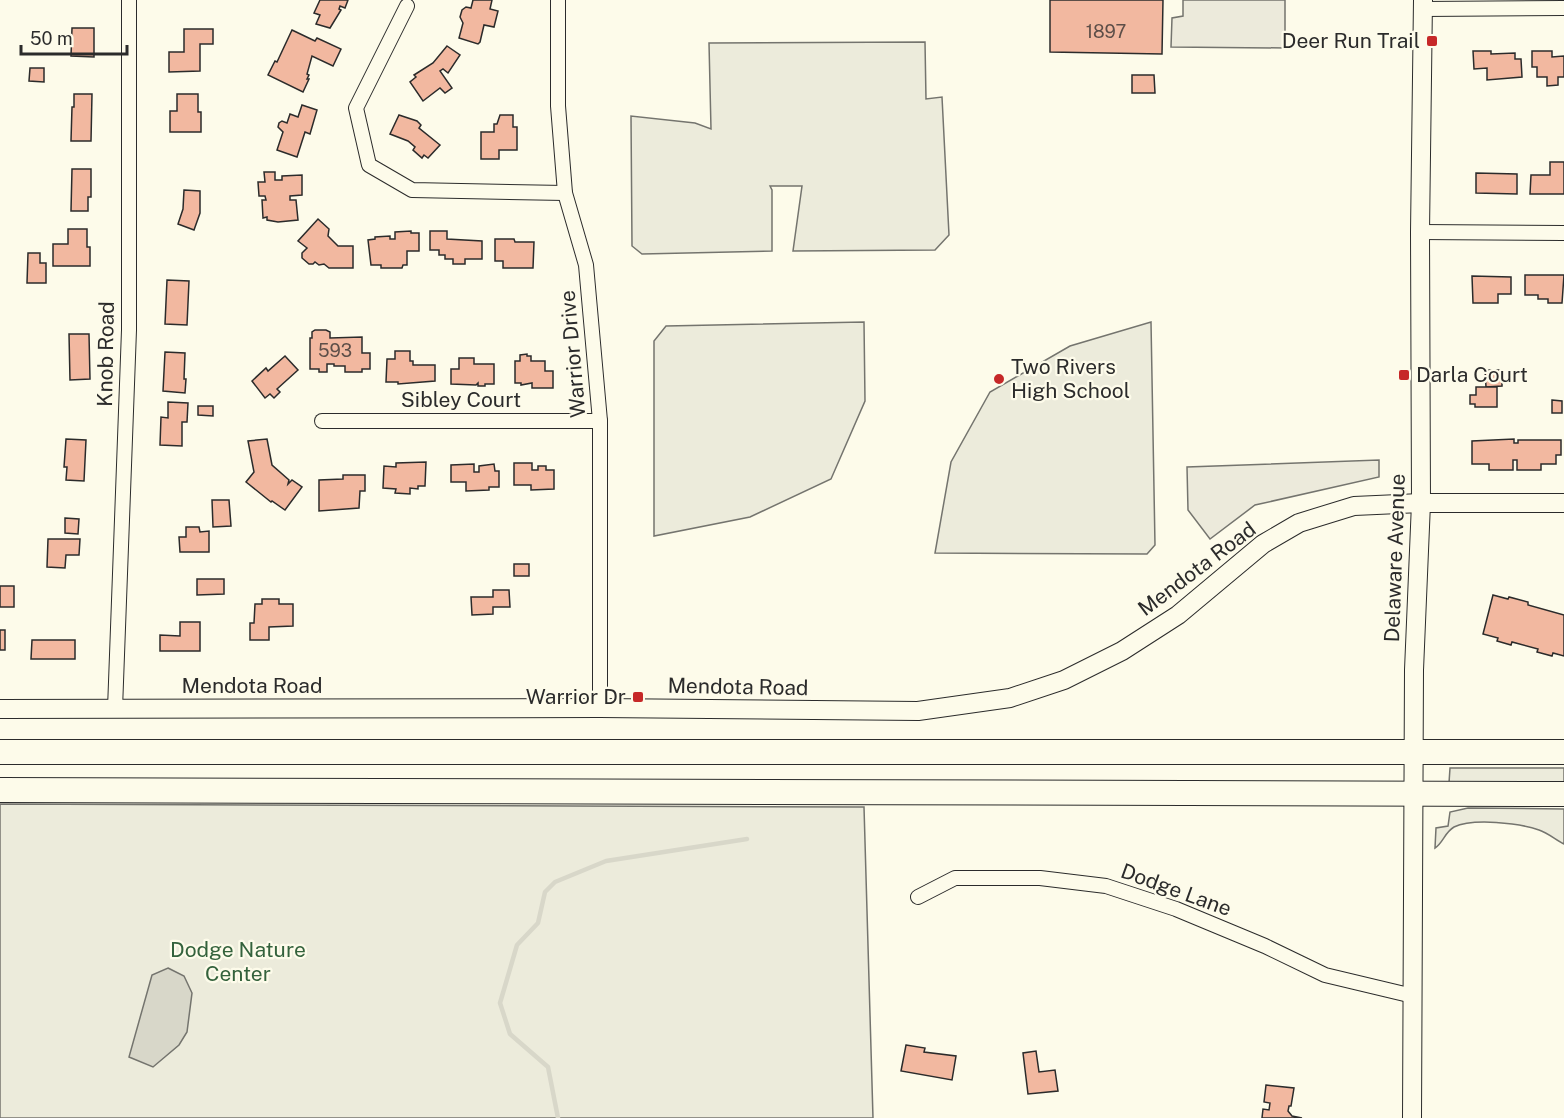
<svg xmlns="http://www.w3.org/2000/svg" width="1564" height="1118" viewBox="0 0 1564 1118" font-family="'Public Sans',sans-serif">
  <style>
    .green { fill: #ecebdb; stroke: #74746e; stroke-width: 1.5 }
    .parking { fill: #eceadb; stroke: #74746e; stroke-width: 1.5 }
    .water { fill: #d8d7c9; stroke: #74746e; stroke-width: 1.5 }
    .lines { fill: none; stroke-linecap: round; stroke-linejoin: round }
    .stream { stroke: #d8d7c9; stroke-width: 4.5 }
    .building { fill: #f2b8a0; stroke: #2b2b2b; stroke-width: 1.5 }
    .street-casing { stroke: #2b2b2b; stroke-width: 16 }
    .secondary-casing { stroke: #2b2b2b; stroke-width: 20 }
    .highway-casing { stroke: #2b2b2b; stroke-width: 26 }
    .street { stroke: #fdfbea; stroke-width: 14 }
    .secondary { stroke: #fdfbea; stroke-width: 18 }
    .highway { stroke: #fdfbea; stroke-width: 24 }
    .poi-dot { fill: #c62828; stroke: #fdfbea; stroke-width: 2 }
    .labels { text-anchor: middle; stroke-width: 4.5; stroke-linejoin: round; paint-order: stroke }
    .number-label { font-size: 18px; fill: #5d4e48 }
    .poi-label { font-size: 21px; fill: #2b2b2b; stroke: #fdfbea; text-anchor: end }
    .street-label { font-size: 21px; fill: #2b2b2b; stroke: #fdfbea }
    .park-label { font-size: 21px; fill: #34623c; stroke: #fdfbea }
  </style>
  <rect width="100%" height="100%" fill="#fdfbea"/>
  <g class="green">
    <path d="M925,42L926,99L942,97L949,235L935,250L793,251L802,186H770L772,190V251L642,254L632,246L631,116L695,123L711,129L709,43Z"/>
    <path d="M864,322L865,401L831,479L750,517L654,536V341L666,326Z"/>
    <path d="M1151,322L1155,545L1147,554L935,553L951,462L990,392L1070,346Z"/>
    <path d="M1450,768H1564V784L1449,783Z"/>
    <path d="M0,804L864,807L873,1118H0Z"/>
    <path d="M1468,808L1564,809V844C1556,840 1548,833 1539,830C1519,823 1473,818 1454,827C1445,832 1443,843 1435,848L1436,828L1448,826L1450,812Z"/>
  </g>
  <g class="parking">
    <path d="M1183,0H1285V48L1171,47L1172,18L1183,16Z"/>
    <path d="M1379,460V477L1255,505L1210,539L1188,510L1187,467Z"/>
  </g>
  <path class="water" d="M168,968L184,976L192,993L187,1032L179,1045L153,1067L129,1057L152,975Z"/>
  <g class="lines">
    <path class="stream" d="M558,1118L548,1067L510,1034L500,1003L517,945L538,923L545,892L555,882L606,861L747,839"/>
  </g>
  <g class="building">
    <path d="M320,0H348L345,8L340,6L339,9L341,10L330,28L316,24L320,15L314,13Z"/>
    <path d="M473,0H492L490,9L498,11L494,27L484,25L480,42L478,44L459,38L463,23L460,17L462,10L466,7L471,8Z"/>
    <path d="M1050,0H1163L1162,54L1050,52Z"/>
    <path d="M72,28H94V57L71,56Z"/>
    <path d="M184,29H213V44H200V71L169,72V52H184Z"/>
    <path d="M292,30L315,41L317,38L341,49L333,66L312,56L307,74L309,75L307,79H309L303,92L268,75L275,61L277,62Z"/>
    <path d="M447,46L460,55L448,73L443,69L440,71L452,88L445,93L440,88L423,101L410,82L416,77L414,75L433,63Z"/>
    <path d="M1473,51H1491V54L1515,53V59H1521L1522,77L1487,80V68L1474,69Z"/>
    <path d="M1532,51H1552V57L1564,56V77H1558V85L1547,86V77H1537V67H1532Z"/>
    <path d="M30,68H44V82L29,81Z"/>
    <path d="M1132,75H1154L1155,93H1132Z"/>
    <path d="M74,94H92L91,141H71L72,107H74Z"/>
    <path d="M177,94H198V112H201V132H170V111H177Z"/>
    <path d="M302,105L317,110L310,134L305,132L297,157L277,150L283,132L278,127L279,123L282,121L287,123L290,114L298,117Z"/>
    <path d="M399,115L417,121L421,125L419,128L440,145L428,158L424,155L422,158L413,150L415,147L408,141L390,134Z"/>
    <path d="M500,115H513V127H517V150H499V159H481V132H494V124H497Z"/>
    <path d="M1550,162H1564V194H1530L1531,175H1550Z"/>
    <path d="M72,169H91V197H88V211H71Z"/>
    <path d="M264,172H275V180H282V176L302,175V195L290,196V200H296L298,220L278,222L267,220V217L263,218L262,200H266L265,196H259L258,182H265Z"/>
    <path d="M1476,173L1517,174V194L1476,193Z"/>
    <path d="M184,190L200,191V213L194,230L178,224L183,209Z"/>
    <path d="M318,219L329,229L328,236L338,246H353V268H329L324,264L319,265L315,262L313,264H309L302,258V253L307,248L298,241Z"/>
    <path d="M68,229H87V247H90V266H53V244H68Z"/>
    <path d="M411,231V233H419V251H407V265H403L402,268H381V265H371L368,240L375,239V237L390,236V239H395V232Z"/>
    <path d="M430,231H447V239L482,241V259H465V264H453V259H445V255H439V250H430Z"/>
    <path d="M495,239H514L515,242H534L533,268H503V261H495Z"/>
    <path d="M28,253H40V263H46V283H27Z"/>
    <path d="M1525,275H1564L1562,303H1548V299H1538V295H1525Z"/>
    <path d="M1472,276L1511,277V294H1498V303H1473Z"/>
    <path d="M167,280L189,281L187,325L165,324Z"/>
    <path d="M315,330H326L330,332V338L362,337V353H370V369H362V372H345V366H334V364H327V372H319V369H310V338H312V332Z"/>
    <path d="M69,334H89L90,379L70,380Z"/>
    <path d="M395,351H410V361H413V365H435V381L398,384V382H386L387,359H395Z"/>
    <path d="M165,352L185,353L184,379H186L185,393L163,391Z"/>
    <path d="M527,354V356H531V361H545V371H553V388H532V383L521,385V383H515V361H520V355Z"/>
    <path d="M285,356L298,370L277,389L280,392L274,398L270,394L265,398L252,381L266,368L268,371Z"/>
    <path d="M459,358H474V364H494V384H485V386H478V383L476,385L451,384V369H459Z"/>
    <path d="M1485,370H1502V386L1486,387Z"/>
    <path d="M1476,387H1497V407H1475V404H1470V395H1476Z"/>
    <path d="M1552,400L1562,401V413H1552Z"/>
    <path d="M168,402L188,403L187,422H182V446L160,445L161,417L168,418Z"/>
    <path d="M198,406H213V416L198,415Z"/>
    <path d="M66,439L86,440L84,481L66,480L67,467H64Z"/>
    <path d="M267,439L272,465L289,480L288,484L292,480L302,487L285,510L272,501L271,502L246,482L254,472L248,441Z"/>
    <path d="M1514,439V443H1518V440H1561V455H1556V464H1541V470H1517V460H1513V470H1489V464H1472V441Z"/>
    <path d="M426,462L425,486H418V489L410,488V494L395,493L396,489L383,488L384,466L396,467V463Z"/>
    <path d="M514,463H532V470H538V466H546V470H554V489L531,490V485H514Z"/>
    <path d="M474,464V472H479V466L494,464L495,471H499V487H489V490L466,491V482H451V465Z"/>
    <path d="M343,475H365V491H360L359,508L319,511V480L343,479Z"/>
    <path d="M212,500H229L231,526L213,527Z"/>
    <path d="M65,518L79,519L78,534L65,533Z"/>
    <path d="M186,527H199L200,532L209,531V552H180L179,537H186Z"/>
    <path d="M48,539H80L79,555H66L65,568L47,567Z"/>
    <rect x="514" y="564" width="15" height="12"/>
    <path d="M197,579H224V594L197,595Z"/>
    <rect x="0" y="586" width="14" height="21"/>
    <path d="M493,590H509L510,607H493V614L472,615L471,597H493Z"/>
    <path d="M1493,595L1508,599L1509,597L1528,602V605L1564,615V656L1553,653L1552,656L1537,652L1538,649L1512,642L1511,645L1497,641L1498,638L1483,634Z"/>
    <path d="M262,599H279V604H293V626L269,627V640H250V623H254L255,604H262Z"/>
    <path d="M180,622H200V651H160V635L180,636Z"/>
    <rect x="0" y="630" width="5" height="20"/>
    <path d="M32,640H75V659H31Z"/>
    <path d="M906,1045L925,1048L924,1052L956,1056L952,1080L901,1071Z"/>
    <path d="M1036,1051L1039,1072L1055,1070L1058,1091L1028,1094L1023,1053Z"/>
    <path d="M1266,1085L1294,1088L1291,1106H1289L1288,1111L1292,1116L1302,1118H1262L1263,1109L1269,1110L1270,1103L1264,1102Z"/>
  </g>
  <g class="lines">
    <defs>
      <g id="street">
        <path d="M558,0V106L565,193L586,265L600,421V708"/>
        <path d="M407,6L356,108L369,165L412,190L565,193"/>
        <path d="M1423,9L1564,8"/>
        <path d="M1420,232L1564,233"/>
        <path d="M322,421H600"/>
        <path d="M115,709L129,330V0"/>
        <path d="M918,897L955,878H1040L1106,886L1176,909L1265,946L1325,975L1413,996"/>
      </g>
      <g id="secondary">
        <path d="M0,709L600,708L918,711L1010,698L1064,680L1122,651L1178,615L1263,544L1299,523L1354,506L1421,503H1564"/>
        <path d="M1412,1118L1414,670L1421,503L1420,232L1423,0"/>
      </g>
      <g id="highway">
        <path d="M0,752H1564"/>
        <path d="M0,790L1564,794"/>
      </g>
    </defs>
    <use href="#street" class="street-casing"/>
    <use href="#secondary" class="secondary-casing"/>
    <use href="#highway" class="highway-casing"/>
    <use href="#street" class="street"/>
    <use href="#secondary" class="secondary"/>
    <use href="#highway" class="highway"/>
  </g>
  <g class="poi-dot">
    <rect x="1426" y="35" width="12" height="12" rx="3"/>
    <rect x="1398" y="369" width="12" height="12" rx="3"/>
    <circle cx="999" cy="379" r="6"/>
    <rect x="632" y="691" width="12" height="12" rx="3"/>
  </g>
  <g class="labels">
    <g class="number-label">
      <text x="1106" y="38">1897</text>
      <text x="335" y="357">593</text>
    </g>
    <g class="poi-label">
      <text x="1420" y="48">Deer Run Trail</text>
      <text x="1011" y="374" text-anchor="start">Two Rivers<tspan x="1011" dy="24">High School</tspan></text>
      <text x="1416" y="382" text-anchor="start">Darla Court</text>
      <text x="626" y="704">Warrior Dr</text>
    </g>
    <g class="street-label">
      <text transform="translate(106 354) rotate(-89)" y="7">Knob Road</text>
      <text transform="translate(573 354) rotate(-95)" y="7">Warrior Drive</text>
      <text x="461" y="407">Sibley Court</text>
      <text transform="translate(1395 558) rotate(-88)" y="7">Delaware Avenue</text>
      <text transform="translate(1197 569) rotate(-37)" y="7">Mendota Road</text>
      <text x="252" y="693">Mendota Road</text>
      <text transform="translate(738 687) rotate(1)" y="7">Mendota Road</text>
      <text transform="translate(1176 890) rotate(20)" y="7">Dodge Lane</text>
    </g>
    <g class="park-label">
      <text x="238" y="957">Dodge Nature<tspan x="238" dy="24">Center</tspan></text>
    </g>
  </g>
  <path d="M21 45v9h106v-9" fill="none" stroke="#2b2b2b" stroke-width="3"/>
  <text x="30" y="45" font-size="18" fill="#2b2b2b" stroke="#fdfbea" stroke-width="4.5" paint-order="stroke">50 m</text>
</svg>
